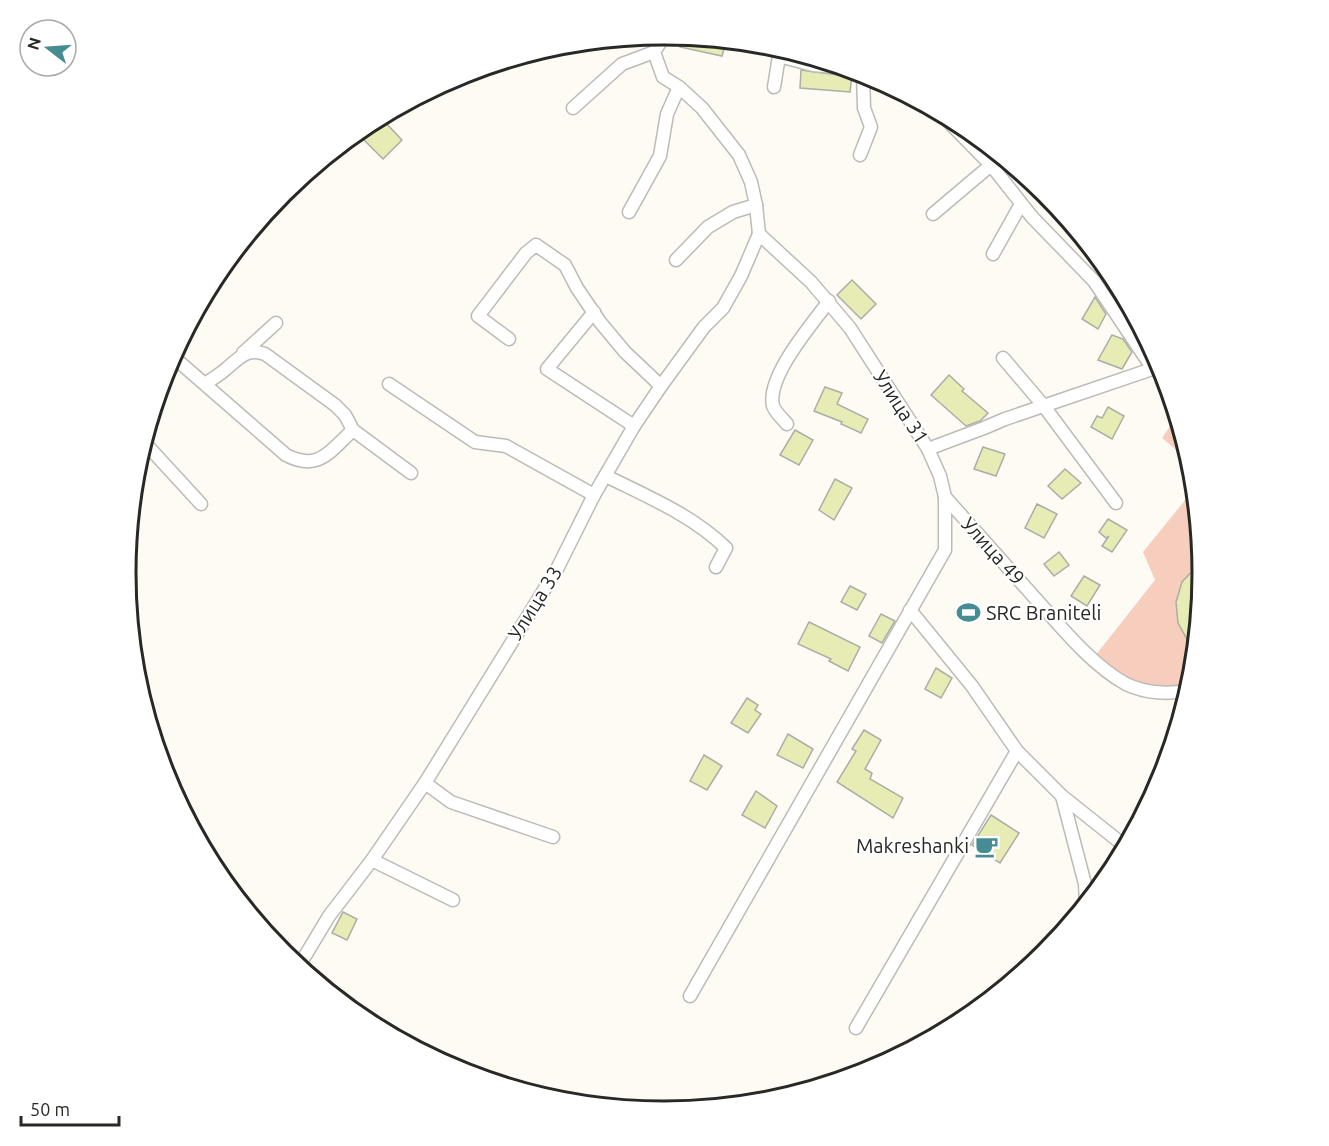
<svg xmlns="http://www.w3.org/2000/svg" width="1329" height="1146" viewBox="0 0 1329 1146" font-family="Ubuntu,sans-serif">
  <style>
    .green { fill: #f7cebd }
    .building { fill: #e7ecb5; stroke: #acada6; stroke-width: 1.5 }
    .lines { fill: none; stroke-linecap: round; stroke-linejoin: round }
    .street-casing { stroke: #bdbbb5; stroke-width: 15 }
    .street { stroke: #fff; stroke-width: 12 }
    .labels { text-anchor: middle; stroke-width: 4.5; stroke-linejoin: round; paint-order: stroke }
    .street-label { font-size: 20px; fill: #282825; stroke: #fff }
    .poi-label { font-size: 20px; fill: #282825; stroke: #fff; text-anchor: start }
    .rim { fill: none; stroke: #282825; stroke-width: 3 }
  </style>
  <rect width="100%" height="100%" fill="#fefbf5"/>
  <g class="green">
    <path d="M1177,416L1191,462L1162,438Z"/>
    <path d="M1195,488L1203,573L1193,678L1190,688L1127,684L1095,656L1155,580L1143,552Z"/>
  </g>
  <g class="building">
    <path d="M683,36L726,41L722,56L680,47Z"/>
    <path d="M801,70L845,76L852,74L850,92L800,88Z"/>
    <path d="M382,119L402,140L383,159L362,138Z"/>
    <path d="M852,280L876,304L861,319L837,295Z"/>
    <path d="M1095,297L1106,314L1098,329L1082,319Z"/>
    <path d="M1112,335L1123,339L1132,352L1122,369L1098,360Z"/>
    <path d="M949,375L964,389L962,391L988,413L980,421L966,426L931,395Z"/>
    <path d="M825,387L842,393L837,404L868,419L861,433L841,424L842,422L814,411Z"/>
    <path d="M1108,407L1124,416L1112,439L1091,427L1097,416L1102,418Z"/>
    <path d="M795,430L813,440L799,465L780,455Z"/>
    <path d="M983,447L1005,454L996,476L974,469Z"/>
    <path d="M1065,469L1081,483L1062,499L1048,486Z"/>
    <path d="M835,479L852,488L834,520L819,510Z"/>
    <path d="M1037,504L1057,514L1044,538L1025,528Z"/>
    <path d="M1108,519L1127,530L1112,552L1102,546L1109,536L1106,538L1099,532Z"/>
    <path d="M1059,552L1069,565L1054,576L1044,564Z"/>
    <path d="M1202,561L1203,573L1195,650L1187,639L1178,623L1176,602L1182,582Z"/>
    <path d="M1084,576L1100,585L1087,606L1071,596Z"/>
    <path d="M850,586L866,594L857,610L841,602Z"/>
    <path d="M881,614L895,621L882,643L869,636Z"/>
    <path d="M809,622L860,647L848,671L829,661L831,659L798,644Z"/>
    <path d="M936,668L952,678L941,698L925,689Z"/>
    <path d="M747,698L758,705L755,710L761,714L748,733L731,723Z"/>
    <path d="M864,730L881,740L865,769L872,773L870,779L903,798L893,818L837,782L856,751L852,749Z"/>
    <path d="M788,734L813,749L803,768L777,755Z"/>
    <path d="M704,755L722,766L707,790L690,781Z"/>
    <path d="M756,791L777,806L765,828L742,815Z"/>
    <path d="M991,815L1019,833L1000,863L972,845Z"/>
    <path d="M343,912L357,919L347,940L332,933Z"/>
  </g>
  <g class="lines">
    <defs>
      <g id="street">
        <path d="M665,35L654,52L663,77L679,87L702,108L739,155L751,182L756,205L759,234L811,282L850,328L928,449L940,476L945,497V550L690,996"/>
        <path d="M779,56L813,65L846,68"/>
        <path d="M866,74L883,82"/>
        <path d="M774,87L780,50"/>
        <path d="M573,108L622,64L654,52"/>
        <path d="M939,112L991,165L1032,217L1094,281L1153,369"/>
        <path d="M860,155L871,127L864,108L863,73"/>
        <path d="M629,212L660,156L667,114L679,87"/>
        <path d="M933,214L991,165"/>
        <path d="M993,254L1021,204"/>
        <path d="M676,260L708,227L733,212L756,205"/>
        <path d="M594,312L547,369L634,426"/>
        <path d="M509,339L478,316L526,253L536,245L565,265L577,288L600,322L625,352L661,386"/>
        <path d="M174,353L177,360L286,455C319,472 330,451 353,430"/>
        <path d="M243,353L276,323"/>
        <path d="M1003,358L1043,405L1116,503"/>
        <path d="M205,384C212,379 219,375 226,369C238,359 247,347 265,354L335,405L345,415L353,430L411,473"/>
        <path d="M389,384L475,442L506,446L594,495"/>
        <path d="M787,424C783,419 775,412 773,406C766,377 812,324 829,301"/>
        <path d="M144,442L201,504"/>
        <path d="M928,449L984,428L1005,419L1161,366"/>
        <path d="M606,476C648,497 692,515 726,548L716,567"/>
        <path d="M945,497C978,534 1010,570 1043,607C1066,633 1095,667 1126,684C1145,693 1169,695 1189,690"/>
        <path d="M910,610L972,686L1017,751L1062,796L1126,847"/>
        <path d="M425,783L451,802L553,837"/>
        <path d="M1062,796L1085,884L1086,904"/>
        <path d="M372,860L453,900"/>
        <path d="M299,966L329,916L372,860L425,783L557,569L594,495L634,426L661,386L704,327L723,308L741,276L759,234"/>
        <path d="M856,1028L1017,751"/>
      </g>
    </defs>
    <use href="#street" class="street-casing"/>
    <use href="#street" class="street"/>
  </g>
  <defs>
    <symbol id="stadium-bare" viewBox="-9 -9 18 18"><path d="M0-5a6.5 5 0 1 0 0 10a6.5 5 0 1 0 0-10ZM-3.5-1.8h7v3.6h-7Z" fill="#458c93" stroke="#fff" stroke-width="2.5" paint-order="stroke"/></symbol>
    <symbol id="cafe-bare" viewBox="-9 -9 18 18"><path d="M-5.5-4.5H6V0H3Q3 3.5 0 3.5H-2.5Q-5.5 3.5-5.5 0ZM3-3.2v2h1.7v-2ZM-6 4.5H4V6H-6Z" fill="#458c93" stroke="#fff" stroke-width="2.5" paint-order="stroke"/></symbol>
  </defs>
  <g fill-rule="evenodd">
    <use href="#stadium-bare" x="952" y="596" width="33" height="33"/>
    <use href="#cafe-bare" x="970" y="830" width="33" height="33"/>
  </g>
  <g class="labels">
    <g class="street-label">
      <text transform="translate(901 407) rotate(57)" y="7">Улица 31</text>
      <text transform="translate(993 551) rotate(48)" y="7">Улица 49</text>
      <text transform="translate(535 603) rotate(-58)" y="7">Улица 33</text>
    </g>
    <g class="poi-label">
      <text x="986" y="620">SRC Braniteli</text>
      <text x="969" y="853" text-anchor="end">Makreshanki</text>
    </g>
  </g>
  <path d="M0 0H1329V1146H0ZM136 573a528 528 0 1 1 1056 0a528 528 0 1 1-1056 0Z" fill="#fff" fill-rule="evenodd"/>
  <path class="rim" d="M136 573a528 528 0 1 1 1056 0a528 528 0 1 1-1056 0Z"/>
  <g transform="translate(48 48) rotate(287)"><circle r="28" fill="#ffffff" stroke="#a9a9a8" stroke-width="1.5"/>
  <path d="M0-4.5L10 22L0 15L-10 22Z" fill="#458c93"/>
  <text y="-9" font-size="16" font-weight="bold" text-anchor="middle" fill="#282825">N</text>
  </g>
  <path d="M21 1116v9h98v-9" fill="none" stroke="#282825" stroke-width="3"/>
  <text x="30" y="1116" font-size="18" fill="#282825" stroke="#ffffff" stroke-width="4.5" paint-order="stroke">50 m</text>
</svg>
